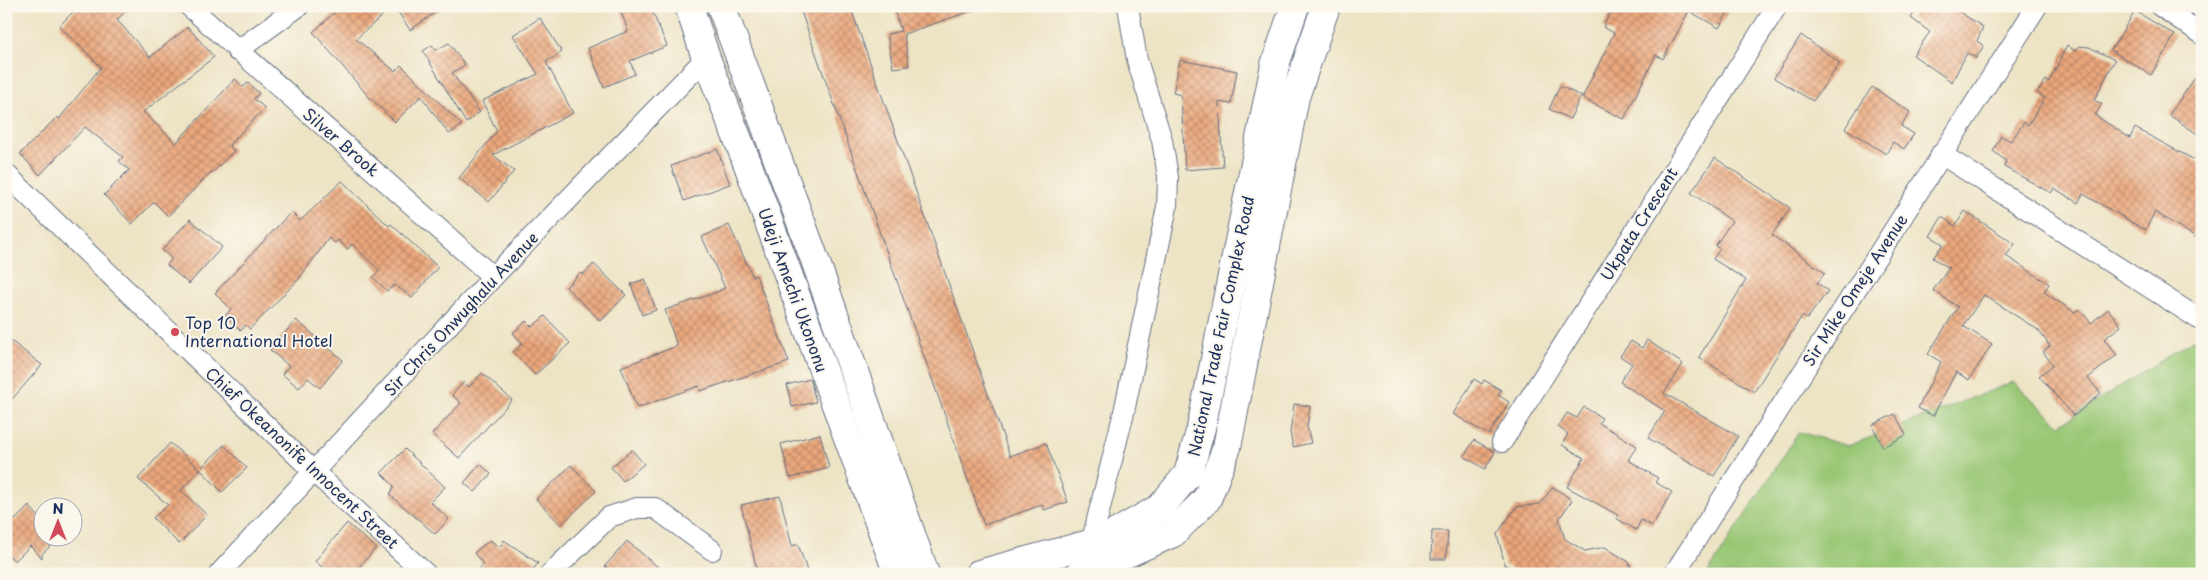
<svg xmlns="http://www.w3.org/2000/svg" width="2208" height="580" viewBox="0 0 2208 580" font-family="'Playpen Sans',sans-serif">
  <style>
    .green { fill: #99c774; stroke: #5a7b69 }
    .building { fill: url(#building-cross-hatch) }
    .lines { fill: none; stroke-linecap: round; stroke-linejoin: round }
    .street-casing { stroke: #646e82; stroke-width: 22 }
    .secondary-casing { stroke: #646e82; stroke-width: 30 }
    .street { stroke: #fff; stroke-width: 20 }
    .secondary { stroke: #fff; stroke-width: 28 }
    .poi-dot { fill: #d1495b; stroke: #fbf7ec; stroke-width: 2 }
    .labels { text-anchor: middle; stroke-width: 4; stroke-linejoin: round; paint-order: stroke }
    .street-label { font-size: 16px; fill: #1b2f5e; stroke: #fbf7ec }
    .poi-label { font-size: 16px; fill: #1b2f5e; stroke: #fbf7ec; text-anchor: start }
  </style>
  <defs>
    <pattern id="building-cross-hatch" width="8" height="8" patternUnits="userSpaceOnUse" patternTransform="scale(1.25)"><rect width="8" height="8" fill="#eba77b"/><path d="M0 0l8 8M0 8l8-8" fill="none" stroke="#be8868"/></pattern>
  </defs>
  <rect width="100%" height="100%" fill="#fbf7ec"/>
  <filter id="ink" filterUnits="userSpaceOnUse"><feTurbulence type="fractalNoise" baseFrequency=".02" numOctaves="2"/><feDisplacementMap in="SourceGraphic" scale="10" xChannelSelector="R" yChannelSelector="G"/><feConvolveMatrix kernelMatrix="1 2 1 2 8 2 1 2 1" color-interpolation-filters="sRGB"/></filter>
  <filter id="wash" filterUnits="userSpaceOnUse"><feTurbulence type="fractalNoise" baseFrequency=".0096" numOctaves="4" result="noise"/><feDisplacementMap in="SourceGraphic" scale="20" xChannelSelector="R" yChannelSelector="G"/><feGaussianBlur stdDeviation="1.12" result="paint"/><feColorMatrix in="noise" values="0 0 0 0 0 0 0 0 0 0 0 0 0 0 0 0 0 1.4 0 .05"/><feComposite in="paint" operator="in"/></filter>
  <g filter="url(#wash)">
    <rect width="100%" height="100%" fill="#ede4c5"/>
    <path class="green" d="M2202,334V574H1707L1799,432L1848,446L2013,382L2060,425Z"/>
    <g id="blocks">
      <g class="building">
        <path d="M79,6H130L117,20L150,57L188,27L214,57L143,112L176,143L235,79L243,87L248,83L259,93L254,99L265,108L229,145L234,151L212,173L211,172L168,216L154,202L132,224L104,195L129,170L119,161L123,157L85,127L40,175L20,154L57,117L59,119L101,67L59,26Z"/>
        <path d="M342,6H393L356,39L395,71L401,65L462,125L449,134L421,96L395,122L369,97L313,32Z"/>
        <path d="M394,6H445L410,30Z"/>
        <path d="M619,6H650L667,46L630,61L635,74L604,87L588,48L628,31Z"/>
        <path d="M799,6H850L1010,456L1046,443L1068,502L1044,510L1042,505L984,525Z"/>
        <path d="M893,6H977V9L904,34L909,66L893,68L887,34L901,31Z"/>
        <path d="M1614,6H1731L1719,28L1689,11L1663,59L1656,55L1624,119L1582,98L1614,33L1603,27Z"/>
        <path d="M1919,6H1950L1983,27L1977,41L1984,46L1976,58L1967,53L1952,82L1913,55L1930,32L1911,18Z"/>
        <path d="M2135,11L2175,35L2151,75L2111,50Z"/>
        <path d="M540,18L562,52L546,62L573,113L493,155L514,171L489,202L459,178L497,131L482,101L538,74L513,35Z"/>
        <path d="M1801,35L1840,63L1813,101L1774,78Z"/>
        <path d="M449,43L465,65L452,73L480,112L466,123L423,51L432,45L436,50Z"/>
        <path d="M2067,45L2075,51L2079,46L2089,47L2115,60L2094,100L2102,104L2095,115L2130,138L2135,128L2202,164V241L2155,212L2145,230L2083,194L2078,203L2054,188L2051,193L2004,167L2006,161L1993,151L2001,136L2011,141L2024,122L2028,125L2045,98L2037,93L2046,80L2049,82Z"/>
        <path d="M1180,60L1237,71L1231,104L1219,102L1223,167L1185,170L1181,95L1173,93Z"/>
        <path d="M2202,68V137L2169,115Z"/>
        <path d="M1560,86L1581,96L1570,119L1549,109Z"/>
        <path d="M1872,87L1910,112L1901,126L1914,134L1904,149L1893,142L1886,154L1845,128Z"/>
        <path d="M717,149L730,184L684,201L671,166Z"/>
        <path d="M1715,158L1790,208L1772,235L1825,273L1817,283L1828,291L1807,319L1802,316L1754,392L1699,357L1746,280L1713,259L1720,249L1715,246L1732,221L1691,193Z"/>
        <path d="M342,181L389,226L391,224L438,267L412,298L395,285L387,291L373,277L380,271L352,244L348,249L338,240L335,243L329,238L298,280L250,329L246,325L241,331L225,316L231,309L215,293L291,212L300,221Z"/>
        <path d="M1965,211L2015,244L2006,256L2049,284L2044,292L2074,312L2079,309L2091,323L2108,309L2121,326L2104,339L2117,355L2088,378L2101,393L2074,416L2039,376L2053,365L2043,352L2050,346L2038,330L1984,295L1963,326L1992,344L1969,380L1956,372L1933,416L1918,408L1941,362L1928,354L1958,307L1933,290L1949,268L1933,258L1943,244L1930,236L1942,217L1955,226Z"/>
        <path d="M190,219L222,247L189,284L167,265L172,259L162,250Z"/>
        <path d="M729,225L753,277L756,275L789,362L700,391L699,386L637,408L621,367L677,346L665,310L720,291V290L725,288L702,237Z"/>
        <path d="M594,264L626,295L601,321L566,287L580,273L582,275Z"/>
        <path d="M645,279L656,310L642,315L631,284Z"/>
        <path d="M545,316L570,343L535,375L513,352L522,343L513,333L526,321L532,327Z"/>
        <path d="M296,320L343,360L320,388L308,378L299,388L282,374L289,366L270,350Z"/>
        <path d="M6,337L42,365L6,406Z"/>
        <path d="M1647,340L1683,364L1664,393L1738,436L1714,476L1648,438L1665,411L1620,382L1632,364L1620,356L1631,341L1642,348Z"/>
        <path d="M482,373L512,400L459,458L432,434L461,403L452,395L464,382L469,387Z"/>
        <path d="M810,379L816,402L792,407L787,385Z"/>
        <path d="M1474,379L1482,384L1484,380L1501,390L1498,395L1509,402L1489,435L1453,414Z"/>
        <path d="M1294,404L1310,406L1307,427L1311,443L1293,447L1290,433Z"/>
        <path d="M1584,407L1602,418L1599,423L1637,446L1628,460L1658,478L1655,482L1672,492L1652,526L1641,520L1636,530L1616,518L1618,515L1567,487L1584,458L1562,445L1568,434L1558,427L1567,413L1577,418Z"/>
        <path d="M1895,414L1906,435L1883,447L1872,425Z"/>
        <path d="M820,434L829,468L790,478L781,444Z"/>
        <path d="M1474,440L1495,452L1485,469L1464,456Z"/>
        <path d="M170,443L200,469L181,490L207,515L179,544L153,518L168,505L138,479Z"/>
        <path d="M224,445L247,468L222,492L200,469Z"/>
        <path d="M405,449L445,487L430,502L449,519L435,534L390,495L394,486L381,473Z"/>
        <path d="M632,450L644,464L623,481L611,467Z"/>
        <path d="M480,464L491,474L475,492L464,483Z"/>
        <path d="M571,465L596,491L561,525L536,499Z"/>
        <path d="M1553,487L1572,500L1559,519L1565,539L1585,551L1605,547L1629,562L1633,574H1523L1505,565L1497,534L1516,507L1540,504Z"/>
        <path d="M780,496L792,546L798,544L808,574H758L741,505Z"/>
        <path d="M29,506L42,520V538H59L42,554V558L30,546L15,561L6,553V515L15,520Z"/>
        <path d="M347,523L376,548L353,574H330L315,561Z"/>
        <path d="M1432,531H1448L1446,559H1431Z"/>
        <path d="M490,540L500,547L504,540L538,563L530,574H476L483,564L474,553Z"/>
        <path d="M627,541L666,574H615L605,566Z"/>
      </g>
    </g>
  </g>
  <g filter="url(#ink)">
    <use href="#blocks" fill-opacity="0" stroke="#646e82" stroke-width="1"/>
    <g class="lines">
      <defs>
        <g id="street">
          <path d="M189,6L493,277"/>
          <path d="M2160,6L2202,34"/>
          <path d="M237,51L299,6"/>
          <path d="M1941,154L2202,321"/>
          <path d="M6,174L314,472L426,574"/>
          <path d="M1502,442L1777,6"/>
          <path d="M1091,544L1124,412L1167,207L1168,177L1162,140L1137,60L1128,6"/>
          <path d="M219,574L493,277L706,58"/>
          <path d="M550,574L609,517L637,508H655L712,550"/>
          <path d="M1674,574L2037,6"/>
        </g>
        <g id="secondary">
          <path d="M689,6L706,58L748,165L898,574"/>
          <path d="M721,6L815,260L925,574"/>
          <path d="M979,574L1104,540L1160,508L1188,474L1201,428L1275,65L1295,6"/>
          <path d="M1080,574L1173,533L1207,499L1227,447L1295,97L1326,6"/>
        </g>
      </defs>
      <use href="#street" class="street-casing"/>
      <use href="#secondary" class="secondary-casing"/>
      <use href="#street" class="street"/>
      <use href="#secondary" class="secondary"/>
    </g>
  </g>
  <circle class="poi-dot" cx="175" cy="332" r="5"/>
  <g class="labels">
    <g class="street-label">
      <text transform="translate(341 142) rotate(41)" y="6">Silver Brook</text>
      <text transform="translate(1639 224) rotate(-58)" y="6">Ukpata Crescent</text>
      <text transform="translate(793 290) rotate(70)" y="6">Udeji Amechi Ukononu</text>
      <text transform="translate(1855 290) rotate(-57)" y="6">Sir Mike Omeje Avenue</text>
      <text transform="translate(461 314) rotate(-47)" y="6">Sir Chris Onwughalu Avenue</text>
      <text transform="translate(1221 326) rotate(-78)" y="6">National Trade Fair Complex Road</text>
      <text transform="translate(302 458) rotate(43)" y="6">Chief Okeanonife Innocent Street</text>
    </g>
    <g class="poi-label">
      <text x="185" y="329">Top 10<tspan x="185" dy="18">International Hotel</tspan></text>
    </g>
  </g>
  <rect width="2208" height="580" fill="none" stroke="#fbf7ec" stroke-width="25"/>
  <g transform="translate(58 522)"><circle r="24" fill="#fbf7ec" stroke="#a1a7b3"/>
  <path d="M0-4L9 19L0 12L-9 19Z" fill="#d1495b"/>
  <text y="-8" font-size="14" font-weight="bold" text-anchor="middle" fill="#1b2f5e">N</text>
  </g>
</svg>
